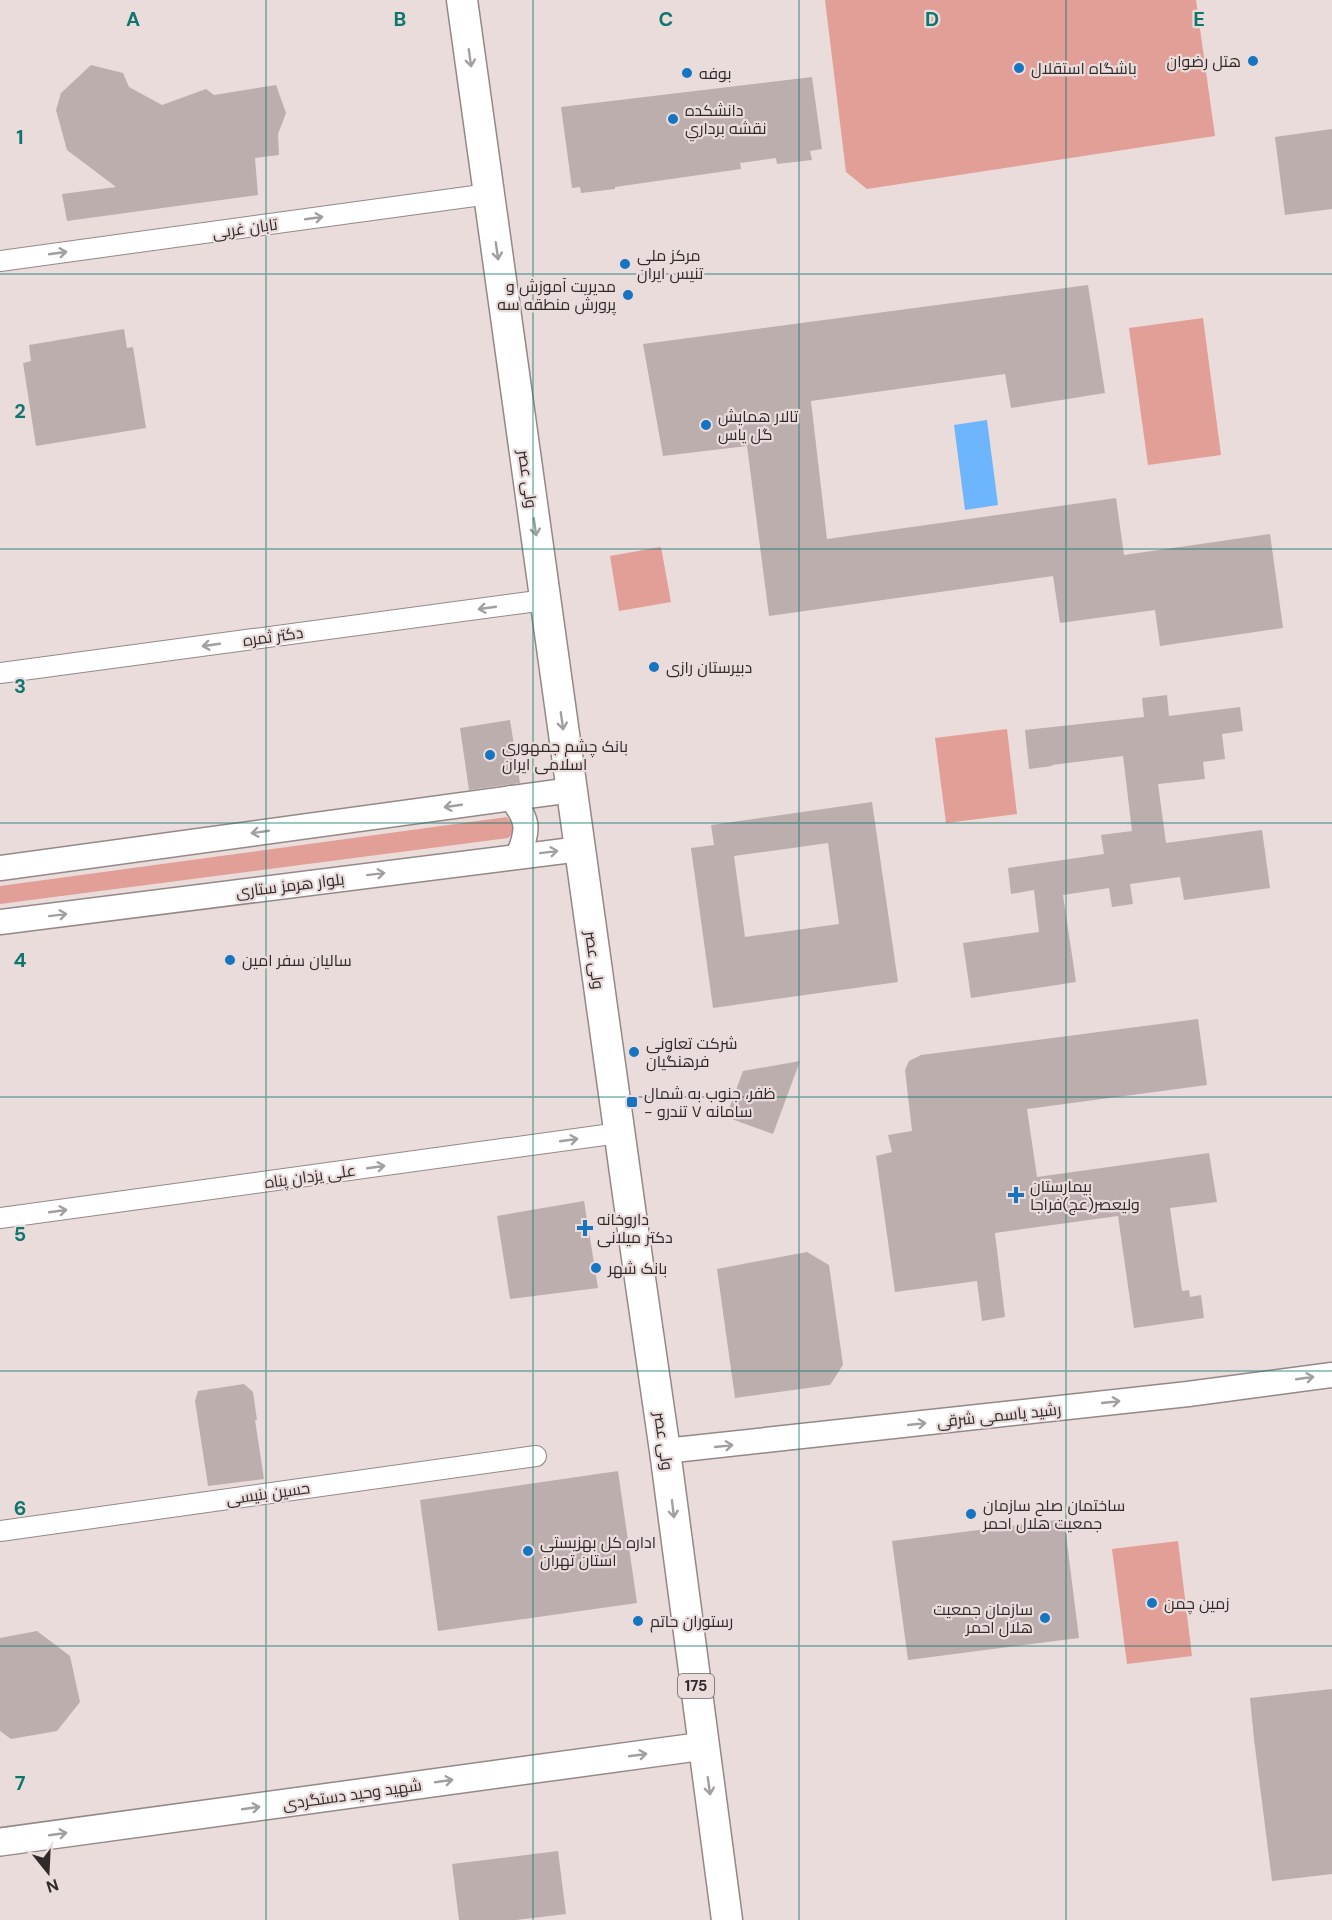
<svg xmlns="http://www.w3.org/2000/svg" width="1332" height="1920" viewBox="0 0 1332 1920" font-family="'DM Sans',Cairo,sans-serif">
  <style>
    .green { fill: #e29f97 }
    .water { fill: #6db6fe }
    .building { fill: #bbaead; fill-rule: evenodd }
    .lines { fill: none; stroke-linecap: round; stroke-linejoin: round }
    .minor-casing { stroke: #948886; stroke-width: 22 }
    .tertiary-casing { stroke: #948886; stroke-width: 27 }
    .secondary-casing { stroke: #948886; stroke-width: 30 }
    .primary-casing { stroke: #948886; stroke-width: 33 }
    .minor { stroke: #fff; stroke-width: 20 }
    .tertiary { stroke: #fff; stroke-width: 24 }
    .secondary { stroke: #fff; stroke-width: 27 }
    .primary { stroke: #fff; stroke-width: 30 }
    .oneway { stroke: #a2a09f }
    .grid { fill: none; stroke: #0f766e; stroke-width: 1.5; stroke-opacity: 0.55 }
    .poi-dot { fill: #1774c1; stroke: #eadcdb; stroke-width: 2 }
    .labels { text-anchor: middle; stroke-width: 4.5; stroke-linejoin: round; paint-order: stroke }
    .shield { fill: #eadcdb; stroke: #68605f; stroke-width: 1.5 }
    .shield-label { font-size: 15px; font-weight: bold; fill: #302b2a }
    .poi-label { font-size: 16px; fill: #302b2a; stroke: #eadcdb; text-anchor: start }
    .street-label { font-size: 16px; fill: #302b2a; stroke: #eadcdb }
    .grid-label { font-size: 20px; text-anchor: middle; font-weight: bold; fill: #0f766e; stroke: #eadcdb; stroke-width: 4.5; stroke-linejoin: round; paint-order: stroke }
  </style>
  <rect width="100%" height="100%" fill="#eadcdb"/>
  <g class="green">
    <path d="M825,0H1196L1215,136L867,189L846,172Z"/>
    <path d="M1203,318L1221,455L1148,465L1129,328Z"/>
    <path d="M661,547L671,602L619,611L610,556Z"/>
    <path d="M1007,729L1017,814L946,823L935,738Z"/>
    <path d="M507,817L517,830L508,838L0,904V886Z"/>
    <path d="M1178,1541L1192,1656L1127,1664L1112,1549Z"/>
  </g>
  <path class="water" d="M987,420L998,505L965,510L954,425Z"/>
  <g class="building">
    <path d="M91,65L123,73L129,87L162,105L206,89L214,95L276,85L286,113L278,134L279,155L255,158L258,195L67,221L62,194L116,187L67,150L56,110L61,93Z"/>
    <path d="M812,77L822,149L810,151L812,160L777,164L776,158L740,163L741,169L615,187V189L581,193L580,187L572,188L561,107Z"/>
    <path d="M1332,129V209L1285,215L1275,137Z"/>
    <path d="M1088,285L1105,393L1011,408L1005,374L811,401L827,539L1116,498L1124,555L1270,534L1283,628L1160,646L1155,610L1060,623L1053,576L769,616L747,446L663,456L643,344Z"/>
    <path d="M124,329L127,348L133,347L146,428L36,446L23,363L31,361L29,345Z"/>
    <path d="M1167,695L1169,716L1240,707L1243,731L1222,734L1225,759L1203,762L1205,779L1158,784L1166,843L1262,830L1270,888L1184,900L1180,877L1130,884L1133,904L1112,907L1109,888L1063,895L1076,982L971,998L963,943L1039,932L1034,890L1011,894L1008,868L1104,854L1101,835L1132,831L1123,756L1052,765V766L1029,769L1025,730L1144,717L1142,698Z"/>
    <path d="M510,720L520,783L469,790L460,728Z"/>
    <path d="M872,802L898,982L713,1008L691,848L714,845L711,825ZM828,843L839,924L745,937L734,856Z"/>
    <path d="M1198,1019L1207,1085L1027,1109L1037,1177L1209,1153L1217,1202L1170,1208L1182,1291L1189,1290L1190,1297L1201,1295L1204,1318L1134,1328L1118,1216L995,1233L1005,1317L982,1321L977,1281L895,1292L876,1156L892,1152L888,1135L912,1131L905,1070L909,1061L921,1055Z"/>
    <path d="M800,1061L773,1134L726,1117L743,1071Z"/>
    <path d="M584,1201L598,1288L510,1299L497,1216Z"/>
    <path d="M807,1252L829,1265L843,1365L830,1385L735,1398L717,1269Z"/>
    <path d="M244,1384L253,1392L257,1420H255L264,1479L208,1486L195,1401L198,1391Z"/>
    <path d="M618,1471L637,1603L438,1631L420,1500Z"/>
    <path d="M1064,1519L1079,1638L908,1660L892,1541Z"/>
    <path d="M37,1631L70,1656L80,1702L57,1731L11,1739L0,1731V1638Z"/>
    <path d="M1332,1689V1874L1272,1881L1254,1739L1250,1698Z"/>
    <path d="M558,1851L566,1914L516,1920H459L452,1864Z"/>
  </g>
  <g class="lines">
    <defs>
      <g id="minor">
        <path d="M0,261L489,194"/>
        <path d="M0,673L545,600"/>
        <path d="M0,1218L619,1133"/>
        <path d="M0,1531L536,1456"/>
      </g>
      <g id="tertiary">
        <path d="M511,798C529,820 529,830 518,856"/>
        <path d="M0,868L572,790"/>
        <path d="M0,922L580,849"/>
        <path d="M665,1451L1188,1394L1332,1375"/>
      </g>
      <path id="secondary" d="M0,1842L704,1746"/>
      <path id="primary" d="M462,0L632,1223L665,1451L727,1920"/>
    </defs>
    <use href="#minor" class="minor-casing"/>
    <use href="#tertiary" class="tertiary-casing"/>
    <use href="#secondary" class="secondary-casing"/>
    <use href="#primary" class="primary-casing"/>
    <use href="#minor" class="minor"/>
    <use href="#tertiary" class="tertiary"/>
    <use href="#secondary" class="secondary"/>
    <use href="#primary" class="primary"/>
  </g>
  <defs><path id="oneway-shaft" d="M-6 0H5M1.5-3L5.5 0L1.5 3" fill="none" stroke-width="1.6" stroke-linecap="round" stroke-linejoin="round" transform="scale(1.5)"/></defs>
  <g class="oneway">
    <use href="#oneway-shaft" transform="translate(470 58) rotate(82)"/>
    <use href="#oneway-shaft" transform="translate(314 218) rotate(-8)"/>
    <use href="#oneway-shaft" transform="translate(497 251) rotate(82)"/>
    <use href="#oneway-shaft" transform="translate(58 253) rotate(-8)"/>
    <use href="#oneway-shaft" transform="translate(535 527) rotate(82)"/>
    <use href="#oneway-shaft" transform="translate(487 608) rotate(172)"/>
    <use href="#oneway-shaft" transform="translate(211 645) rotate(172)"/>
    <use href="#oneway-shaft" transform="translate(562 721) rotate(82)"/>
    <use href="#oneway-shaft" transform="translate(453 806) rotate(172)"/>
    <use href="#oneway-shaft" transform="translate(260 832) rotate(172)"/>
    <use href="#oneway-shaft" transform="translate(549 852) rotate(-7)"/>
    <use href="#oneway-shaft" transform="translate(376 874) rotate(-7)"/>
    <use href="#oneway-shaft" transform="translate(58 915) rotate(-7)"/>
    <use href="#oneway-shaft" transform="translate(569 1140) rotate(-8)"/>
    <use href="#oneway-shaft" transform="translate(376 1167) rotate(-8)"/>
    <use href="#oneway-shaft" transform="translate(58 1211) rotate(-8)"/>
    <use href="#oneway-shaft" transform="translate(1305 1378) rotate(-8)"/>
    <use href="#oneway-shaft" transform="translate(1111 1402) rotate(-6)"/>
    <use href="#oneway-shaft" transform="translate(917 1424) rotate(-6)"/>
    <use href="#oneway-shaft" transform="translate(724 1446) rotate(-6)"/>
    <use href="#oneway-shaft" transform="translate(673 1509) rotate(83)"/>
    <use href="#oneway-shaft" transform="translate(638 1755) rotate(-8)"/>
    <use href="#oneway-shaft" transform="translate(444 1781) rotate(-8)"/>
    <use href="#oneway-shaft" transform="translate(709 1786) rotate(82)"/>
    <use href="#oneway-shaft" transform="translate(251 1808) rotate(-8)"/>
    <use href="#oneway-shaft" transform="translate(58 1834) rotate(-8)"/>
  </g>
  <path class="grid" d="M266,0V1920M533,0V1920M799,0V1920M1066,0V1920M0,274H1332M0,549H1332M0,823H1332M0,1097H1332M0,1371H1332M0,1646H1332"/>
  <g class="poi-dot">
    <circle cx="1253" cy="61" r="6"/>
    <circle cx="1019" cy="68" r="6"/>
    <circle cx="687" cy="73" r="6"/>
    <circle cx="673" cy="119" r="6"/>
    <circle cx="625" cy="264" r="6"/>
    <circle cx="628" cy="295" r="6"/>
    <circle cx="706" cy="425" r="6"/>
    <circle cx="654" cy="667" r="6"/>
    <circle cx="490" cy="755" r="6"/>
    <circle cx="230" cy="960" r="6"/>
    <circle cx="634" cy="1052" r="6"/>
    <rect x="626" y="1096" width="12" height="12" rx="3"/>
    <path d="M1013 1186h6v6h6v6h-6v6h-6v-6h-6v-6h6z"/>
    <path d="M582 1219h6v6h6v6h-6v6h-6v-6h-6v-6h6z"/>
    <circle cx="596" cy="1268" r="6"/>
    <circle cx="971" cy="1514" r="6"/>
    <circle cx="528" cy="1551" r="6"/>
    <circle cx="1152" cy="1603" r="6"/>
    <circle cx="1045" cy="1618" r="6"/>
    <circle cx="638" cy="1621" r="6"/>
  </g>
  <g class="labels">
    <rect class="shield" x="678" y="1674" width="36" height="24" rx="4.5"/>
    <g class="shield-label">
      <text x="696" y="1691">175</text>
    </g>
    <g class="poi-label">
      <text x="1241" y="67" text-anchor="end">هتل رضوان</text>
      <text x="1031" y="74">باشگاه استقلال</text>
      <text x="699" y="79">بوفه</text>
      <text x="685" y="116">دانشكده<tspan x="685" dy="18">نقشه برداري</tspan></text>
      <text x="637" y="261">مرکز ملی<tspan x="637" dy="18">تنیس ایران</tspan></text>
      <text x="616" y="292" text-anchor="end">مدیریت آموزش و<tspan x="616" dy="18">پرورش منطقه سه</tspan></text>
      <text x="718" y="422">تالار همایش<tspan x="718" dy="18">گل یاس</tspan></text>
      <text x="666" y="673">دبیرستان رازی</text>
      <text x="502" y="752">بانک چشم جمهوری<tspan x="502" dy="18">اسلامی ایران</tspan></text>
      <text x="242" y="966">سالیان سفر امین</text>
      <text x="646" y="1049">شرکت تعاونی<tspan x="646" dy="18">فرهنگیان</tspan></text>
      <text x="644" y="1099">ظفر، جنوب به شمال<tspan x="644" dy="18">- سامانه ۷ تندرو</tspan></text>
      <text x="1030" y="1192">بیمارستان<tspan x="1030" dy="18">ولیعصر(عج)فراجا</tspan></text>
      <text x="597" y="1225">داروخانه<tspan x="597" dy="18">دکتر میلانی</tspan></text>
      <text x="608" y="1274">بانک شهر</text>
      <text x="983" y="1511">ساختمان صلح سازمان<tspan x="983" dy="18">جمعیت هلال احمر</tspan></text>
      <text x="540" y="1548">اداره کل بهزیستی<tspan x="540" dy="18">استان تهران</tspan></text>
      <text x="1164" y="1609">زمین چمن</text>
      <text x="1033" y="1615" text-anchor="end">سازمان جمعیت<tspan x="1033" dy="18">هلال احمر</tspan></text>
      <text x="650" y="1627">رستوران حاتم</text>
    </g>
    <g class="street-label">
      <text transform="translate(245 228) rotate(-8)" y="6">تابان غربی</text>
      <text transform="translate(528 479) rotate(82)" y="6">ولی عصر</text>
      <text transform="translate(273 636) rotate(-8)" y="6">دکتر ثمره</text>
      <text transform="translate(290 885) rotate(-7)" y="6">بلوار هرمز ستاری</text>
      <text transform="translate(595 960) rotate(82)" y="6">ولی عصر</text>
      <text transform="translate(310 1176) rotate(-8)" y="6">علی یزدان پناه</text>
      <text transform="translate(999 1415) rotate(-6)" y="6">رشید یاسمی شرقی</text>
      <text transform="translate(664 1441) rotate(82)" y="6">ولی عصر</text>
      <text transform="translate(268 1493) rotate(-8)" y="6">حسین بنیسی</text>
      <text transform="translate(352 1794) rotate(-8)" y="6">شهید وحید دستگردی</text>
    </g>
  </g>
  <g class="grid-label">
    <text x="133" y="26">A</text>
    <text x="400" y="26">B</text>
    <text x="666" y="26">C</text>
    <text x="932" y="26">D</text>
    <text x="1199" y="26">E</text>
    <text x="20" y="144">1</text>
    <text x="20" y="418">2</text>
    <text x="20" y="693">3</text>
    <text x="20" y="967">4</text>
    <text x="20" y="1241">5</text>
    <text x="20" y="1515">6</text>
    <text x="20" y="1790">7</text>
  </g>
  <g transform="translate(48 1872) rotate(162)" stroke="#eadcdb" stroke-width="4.5" paint-order="stroke">
  <path d="M0-4.5L10 22L0 15L-10 22Z" fill="#302b2a"/>
  <text y="-9" font-size="16" font-weight="bold" text-anchor="middle" fill="#302b2a">N</text>
  </g>
</svg>
